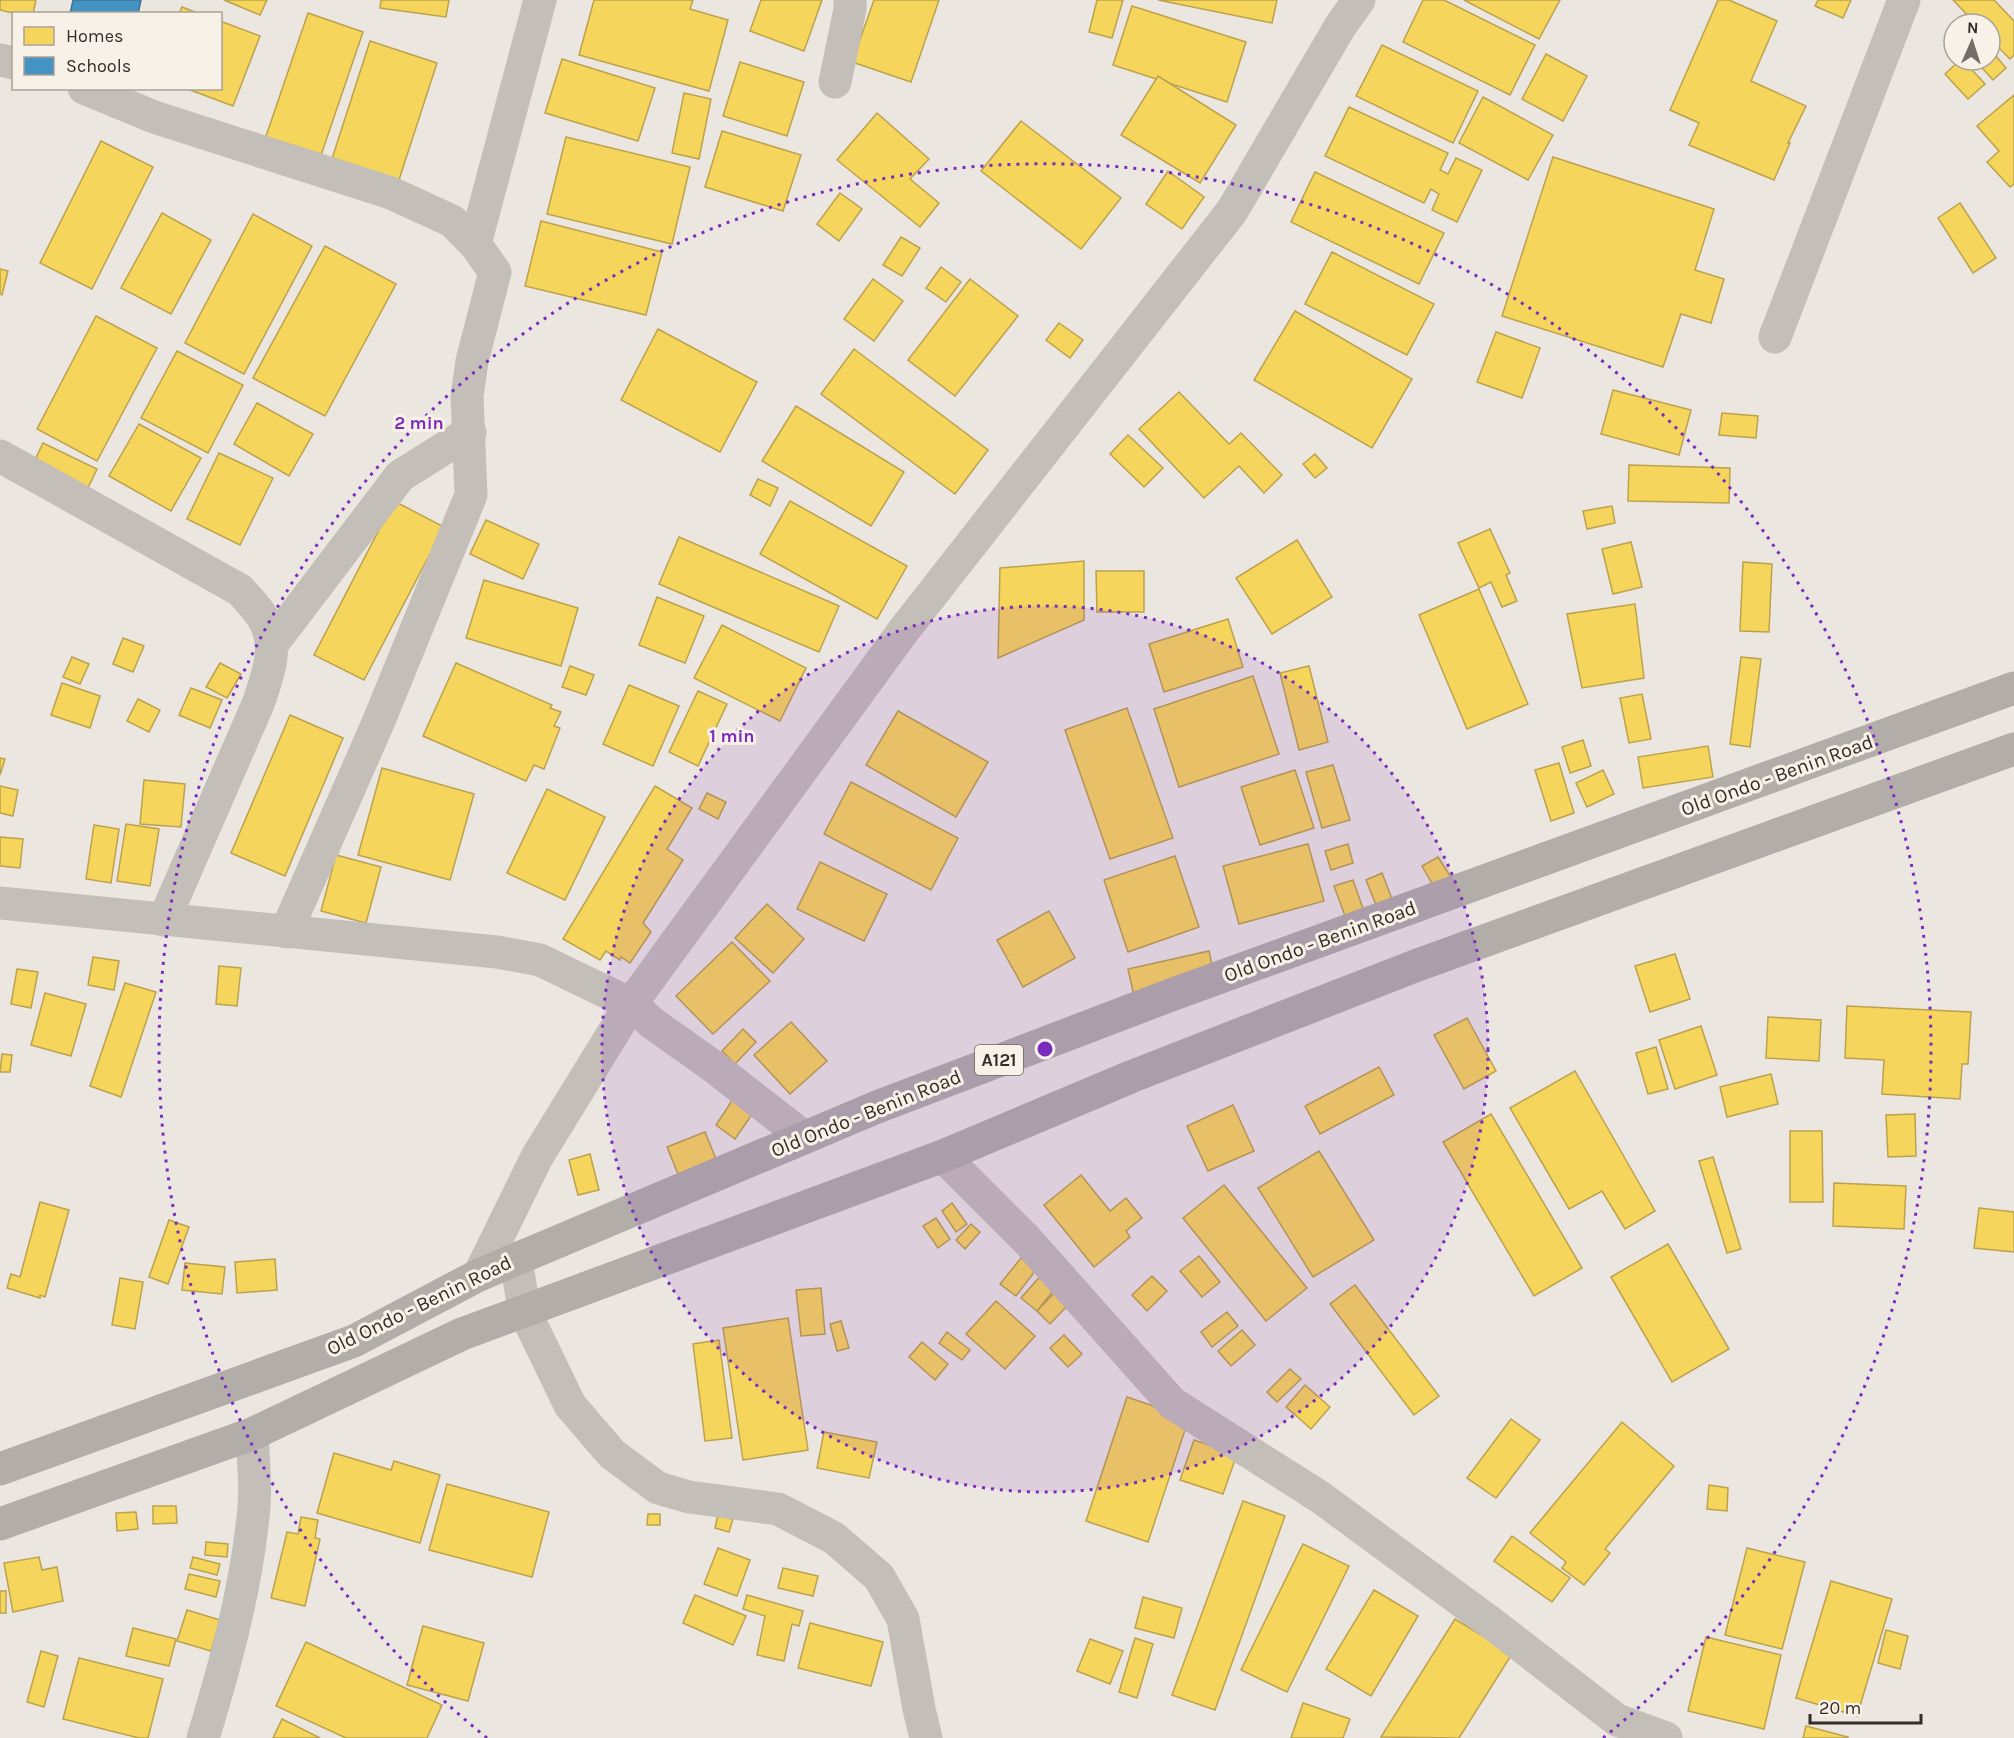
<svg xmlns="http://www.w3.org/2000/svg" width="2014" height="1738" viewBox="0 0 2014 1738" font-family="Karla,sans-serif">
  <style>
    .homes { fill: #f6d55c; stroke: #bca24c; stroke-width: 1.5 }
    .schools { fill: #4393c3; stroke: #3e7494; stroke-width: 1.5 }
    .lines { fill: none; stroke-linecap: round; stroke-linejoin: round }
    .minor { stroke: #c4beb8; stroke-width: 33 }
    .primary { stroke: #b2ada8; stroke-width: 33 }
    .ring { fill: none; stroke: #7b2cbf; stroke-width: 3; stroke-dasharray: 3 6 }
    .labels { text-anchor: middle; stroke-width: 6; stroke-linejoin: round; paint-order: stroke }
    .shield { fill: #f8f1e7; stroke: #6f6761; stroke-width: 1.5 }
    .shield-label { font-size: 18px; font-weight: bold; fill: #342c27 }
    .street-label { font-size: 20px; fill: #342c27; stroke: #f8f1e7 }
    .centre { fill: #7b2cbf; stroke: #f8f1e7; stroke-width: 3 }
    .ring-label { font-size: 18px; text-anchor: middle; font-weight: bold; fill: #7b2cbf; stroke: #f8f1e7; stroke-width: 6; stroke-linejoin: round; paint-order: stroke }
  </style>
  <rect width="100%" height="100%" fill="#ebe6e0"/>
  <g class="homes">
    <path d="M0,0H36L33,14H17L0,10Z"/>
    <path d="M224,0H267L260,15Z"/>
    <path d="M381,0H449L446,17L380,8Z"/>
    <path d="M594,0H693L690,9L728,20L709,91L579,55Z"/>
    <path d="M761,0H822L804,51L750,31Z"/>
    <path d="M874,0H939L911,82L852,62Z"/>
    <path d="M1097,0H1123L1112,38L1089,32Z"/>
    <path d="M1158,0H1277L1272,23Z"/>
    <path d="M1423,0H1444L1535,45L1510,95L1403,42Z"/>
    <path d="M1464,0H1560L1539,39Z"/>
    <path d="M1718,0H1729L1777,21L1751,81L1806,106L1788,143H1790L1774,180L1689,145L1699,123L1670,110Z"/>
    <path d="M1818,0H1851L1843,18L1815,6Z"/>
    <path d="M1953,0H1994L2014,21V55L2010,59L1990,39V24H1976Z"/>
    <path d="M1132,6L1246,42L1227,102L1113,65Z"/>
    <path d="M182,7L200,14H179Z"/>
    <path d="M308,13L363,32L318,164L263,145Z"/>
    <path d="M220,21L260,36L233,106L185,88H220Z"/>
    <path d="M370,41L437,63L397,186L330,165Z"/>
    <path d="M1382,45L1478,91L1453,143L1356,96Z"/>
    <path d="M1990,49L2006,68L1993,80L1975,60H1990Z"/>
    <path d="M1546,54L1587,76L1563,121L1522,99Z"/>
    <path d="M562,59L655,88L638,141L545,113Z"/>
    <path d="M1960,60H1963L1985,84L1968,99L1945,74Z"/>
    <path d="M740,62L804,82L787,136L723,116Z"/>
    <path d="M1158,76L1236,125L1200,183L1121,135Z"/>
    <path d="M684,93L711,99L699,159L672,153Z"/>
    <path d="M2014,95V184L2010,187L1987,162L1999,151L1977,126Z"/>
    <path d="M1483,97L1553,135L1528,180L1459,143Z"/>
    <path d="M1349,107L1448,153L1440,170L1448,174L1456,158L1482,170L1457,222L1432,210L1439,194L1431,189L1424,203L1325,156Z"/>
    <path d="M877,113L929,159L910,179L939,203L920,227L837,160Z"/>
    <path d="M1021,121L1121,198L1081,249L981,171Z"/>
    <path d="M722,131L801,155L783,211L705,187Z"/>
    <path d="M566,137L690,167L672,244L547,214Z"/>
    <path d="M101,141L153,167L92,289L40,263Z"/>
    <path d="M1553,157L1714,209L1695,270L1724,279L1711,323L1681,314L1663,367L1502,316Z"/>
    <path d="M1168,171L1204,197L1182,229L1146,204Z"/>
    <path d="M1315,172L1444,233L1419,284L1291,222Z"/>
    <path d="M840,193L862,209L839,241L817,224Z"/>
    <path d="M1960,203L1996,258L1973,273L1938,218Z"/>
    <path d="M162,213L211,240L171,314L121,288Z"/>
    <path d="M253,214L312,246L244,374L185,343Z"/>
    <path d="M541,221L662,252L646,315L525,286Z"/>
    <path d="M901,237L920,248L902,276L883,265Z"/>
    <path d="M325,246L396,284L325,416L253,378Z"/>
    <path d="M1332,252L1434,304L1407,355L1305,304Z"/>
    <path d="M941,267L961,282L946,302L926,288Z"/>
    <path d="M0,269L8,271L2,295L0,294Z"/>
    <path d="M873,279L903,301L874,341L844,319Z"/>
    <path d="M970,279L1018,316L955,396L908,360Z"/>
    <path d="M1295,311L1412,379L1372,448L1254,380Z"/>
    <path d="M96,316L157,348L97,461L37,429Z"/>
    <path d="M1059,323L1083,340L1070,358L1046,340Z"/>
    <path d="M658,329L757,382L720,452L621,400Z"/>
    <path d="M1496,332L1540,348L1522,398L1477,382Z"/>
    <path d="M854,349L988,450L955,494L821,394Z"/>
    <path d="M177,351L243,385L208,453L141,418Z"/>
    <path d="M1613,390L1691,410L1679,455L1601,434Z"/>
    <path d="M1179,392L1229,444L1241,433L1282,475L1264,493L1239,466L1204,498L1139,429Z"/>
    <path d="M257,403L313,434L289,476L234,444Z"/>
    <path d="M796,406L904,472L871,526L762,461Z"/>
    <path d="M1722,413L1758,416L1756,438L1719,435Z"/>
    <path d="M139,424L201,458L171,511L109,476Z"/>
    <path d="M1128,435L1163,468L1144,487L1110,454Z"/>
    <path d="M43,443L97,469L88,488L34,462Z"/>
    <path d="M219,453L273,478L240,545L187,519Z"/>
    <path d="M1315,454L1327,468L1315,478L1303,464Z"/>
    <path d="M1629,465L1730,468L1729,503L1628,501Z"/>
    <path d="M758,479L778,488L770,506L750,495Z"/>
    <path d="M394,501L444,527L364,680L314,655Z"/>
    <path d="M790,501L907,566L877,619L760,554Z"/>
    <path d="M1612,506L1615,523L1587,529L1583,511Z"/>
    <path d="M486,520L539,544L523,579L470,554Z"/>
    <path d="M1490,529L1510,573L1506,575L1517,601L1502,607L1491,582L1479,588L1458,543Z"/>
    <path d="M679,537L839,606L819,652L659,584Z"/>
    <path d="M1297,540L1332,597L1272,634L1236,578Z"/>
    <path d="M1631,542L1642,587L1613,594L1602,549Z"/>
    <path d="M1084,561V620L998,658L1000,568Z"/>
    <path d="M1743,562L1772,564L1769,632L1740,631Z"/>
    <path d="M1096,571H1144V612H1097Z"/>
    <path d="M484,580L578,608L561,666L466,638Z"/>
    <path d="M1479,589L1528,704L1467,729L1419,615Z"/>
    <path d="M657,597L704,616L685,663L639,645Z"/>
    <path d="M1635,604L1644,678L1582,688L1567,614Z"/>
    <path d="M1228,619L1243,667L1164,692L1149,644Z"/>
    <path d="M722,625L806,668L780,721L694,678Z"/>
    <path d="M123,638L144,646L133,672L113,664Z"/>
    <path d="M72,657L89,664L80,684L63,677Z"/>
    <path d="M1741,657L1761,659L1750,747L1730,744Z"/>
    <path d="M220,663L241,674L227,698L206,687Z"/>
    <path d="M456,663L552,705L550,708L561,712L554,726L560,728L544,769L534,765L526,781L423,736Z"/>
    <path d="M570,666L594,675L586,695L562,687Z"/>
    <path d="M1309,666L1328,742L1299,750L1280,673Z"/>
    <path d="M1253,676L1279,754L1179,787L1154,709Z"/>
    <path d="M62,683L100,696L90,728L51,715Z"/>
    <path d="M629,685L679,706L653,766L603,744Z"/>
    <path d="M191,688L222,700L210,728L179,715Z"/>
    <path d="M698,691L727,704L698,766L669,752Z"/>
    <path d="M1642,694L1651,739L1629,743L1620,698Z"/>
    <path d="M138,699L160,710L149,732L127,721Z"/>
    <path d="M1127,708L1173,838L1110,859L1065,730Z"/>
    <path d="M898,711L988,762L956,817L866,765Z"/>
    <path d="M290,715L343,738L285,876L231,853Z"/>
    <path d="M1583,740L1591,766L1570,773L1562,747Z"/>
    <path d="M1708,746L1713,777L1643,788L1638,757Z"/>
    <path d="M0,758L5,759L0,775Z"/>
    <path d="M1559,763L1574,813L1551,821L1535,770Z"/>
    <path d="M1333,765L1350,820L1322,828L1306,772Z"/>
    <path d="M382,768L474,794L450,880L358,855Z"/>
    <path d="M1295,770L1314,828L1260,845L1241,787Z"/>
    <path d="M1603,770L1614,794L1587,807L1576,783Z"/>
    <path d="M144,780L185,784L181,827L140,824Z"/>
    <path d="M851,782L958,838L931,890L824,834Z"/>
    <path d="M0,786L18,790L13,816L0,813Z"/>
    <path d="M655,786L692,808L667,849L683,860L643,923L651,932L630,963L621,957L620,960L606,951L600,960L563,939Z"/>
    <path d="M547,789L605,817L565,900L507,873Z"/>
    <path d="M707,793L726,802L718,819L699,809Z"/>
    <path d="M126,824L159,829L150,886L117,881Z"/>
    <path d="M94,825L119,829L111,883L86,879Z"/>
    <path d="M0,837L23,839L20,868L0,866Z"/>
    <path d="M1308,844L1324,901L1239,924L1223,866Z"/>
    <path d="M1348,844L1353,863L1331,870L1325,851Z"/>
    <path d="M336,855L381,867L366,923L321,911Z"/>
    <path d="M1175,856L1199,927L1128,952L1104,880Z"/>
    <path d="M1438,857L1451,877L1434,887L1422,866Z"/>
    <path d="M820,862L887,894L864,941L797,909Z"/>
    <path d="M1382,873L1394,904L1378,910L1366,880Z"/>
    <path d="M1353,880L1366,917L1348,924L1334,886Z"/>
    <path d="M767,904L804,939L773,973L735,938Z"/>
    <path d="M1049,911L1075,958L1023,987L997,940Z"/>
    <path d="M732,942L770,981L713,1034L676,996Z"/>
    <path d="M1209,951L1215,978L1134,996L1128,969Z"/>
    <path d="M1675,954L1690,999L1650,1012L1635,966Z"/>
    <path d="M93,957L119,961L114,990L88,985Z"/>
    <path d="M219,966L241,968L237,1006L216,1004Z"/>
    <path d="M17,969L38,972L31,1008L11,1004Z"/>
    <path d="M125,983L156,992L121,1097L90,1086Z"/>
    <path d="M45,993L86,1004L71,1056L31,1045Z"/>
    <path d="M1847,1006L1971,1012L1968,1064H1962L1960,1099L1882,1094L1884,1060L1845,1058Z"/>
    <path d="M1768,1017L1821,1020L1819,1061L1766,1058Z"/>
    <path d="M1467,1018L1496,1071L1464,1089L1434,1035Z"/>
    <path d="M791,1022L827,1061L790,1094L754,1055Z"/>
    <path d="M1701,1026L1717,1075L1675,1089L1659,1040Z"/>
    <path d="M743,1029L756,1042L735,1064L722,1051Z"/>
    <path d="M1656,1047L1668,1089L1648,1094L1636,1053Z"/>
    <path d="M2,1054L12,1055L10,1072H0Z"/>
    <path d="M1379,1067L1394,1095L1320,1134L1305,1106Z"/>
    <path d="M1575,1071L1655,1211L1625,1229L1602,1191L1569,1209L1510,1108Z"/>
    <path d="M1771,1074L1778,1104L1727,1117L1720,1087Z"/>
    <path d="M733,1099L753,1113L735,1139L716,1125Z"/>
    <path d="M1233,1105L1254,1151L1208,1171L1187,1126Z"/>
    <path d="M1491,1114L1582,1268L1534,1296L1443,1142Z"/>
    <path d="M1915,1114L1916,1156L1888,1157L1886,1115Z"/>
    <path d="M1790,1131H1822L1823,1202H1790Z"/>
    <path d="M705,1132L716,1159L678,1174L667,1147Z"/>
    <path d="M1319,1151L1374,1240L1313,1277L1258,1188Z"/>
    <path d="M590,1154L599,1190L578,1195L569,1160Z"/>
    <path d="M1713,1157L1741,1249L1727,1253L1699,1161Z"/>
    <path d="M1081,1175L1110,1211L1126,1198L1142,1218L1126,1231L1130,1237L1094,1267L1044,1205Z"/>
    <path d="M1834,1183L1906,1186L1904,1229L1833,1226Z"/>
    <path d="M1224,1185L1307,1288L1266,1321L1183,1218Z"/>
    <path d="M40,1202L69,1210L45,1297L40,1295V1298L7,1288L11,1274L20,1277Z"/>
    <path d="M952,1203L967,1224L956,1232L942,1211Z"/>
    <path d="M1979,1208L2014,1212V1252L1974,1248Z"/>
    <path d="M936,1218L950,1239L938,1248L923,1226Z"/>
    <path d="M169,1220L189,1227L168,1284L149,1277Z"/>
    <path d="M971,1224L980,1232L965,1249L956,1240Z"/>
    <path d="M1668,1244L1729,1349L1672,1382L1611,1277Z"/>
    <path d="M1199,1256L1220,1282L1202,1297L1180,1271Z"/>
    <path d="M1021,1258L1036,1270L1016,1296L1000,1284Z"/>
    <path d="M275,1259L277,1290L237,1293L235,1262Z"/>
    <path d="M185,1263L225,1267L222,1294L182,1290Z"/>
    <path d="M1043,1273L1058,1285L1037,1311L1021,1298Z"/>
    <path d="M1152,1276L1167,1291L1147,1311L1132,1295Z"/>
    <path d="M120,1278L143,1282L135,1329L112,1325Z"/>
    <path d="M1355,1285L1439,1396L1414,1415L1330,1304Z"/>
    <path d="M821,1288L825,1334L801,1336L796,1290Z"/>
    <path d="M1057,1290L1070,1303L1050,1324L1037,1311Z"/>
    <path d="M996,1301L1035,1336L1005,1369L966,1334Z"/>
    <path d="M1227,1312L1238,1326L1212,1347L1201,1332Z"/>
    <path d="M788,1318L808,1450L743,1460L723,1328Z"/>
    <path d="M841,1321L849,1348L837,1351L830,1324Z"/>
    <path d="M1242,1330L1255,1345L1231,1366L1218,1351Z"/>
    <path d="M947,1332L970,1350L962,1360L939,1343Z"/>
    <path d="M1064,1335L1082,1354L1068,1367L1050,1348Z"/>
    <path d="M719,1340L732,1438L705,1441L693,1344Z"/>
    <path d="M922,1342L948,1364L935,1380L909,1357Z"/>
    <path d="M1290,1369L1301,1379L1277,1402L1267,1392Z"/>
    <path d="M1305,1385L1330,1407L1311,1429L1286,1407Z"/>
    <path d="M1127,1397L1189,1418L1148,1542L1086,1521Z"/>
    <path d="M1511,1419L1540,1440L1496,1498L1467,1478Z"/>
    <path d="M1622,1422L1674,1466L1605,1549L1610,1553L1584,1585L1562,1568L1566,1562L1530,1533Z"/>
    <path d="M824,1432L877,1442L869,1478L817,1468Z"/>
    <path d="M1194,1440L1237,1454L1223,1494L1180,1480Z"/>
    <path d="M334,1453L391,1470L394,1461L440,1475L420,1543L317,1513Z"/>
    <path d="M447,1484L549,1512L532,1577L429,1550Z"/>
    <path d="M1709,1485L1728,1488L1727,1511L1707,1509Z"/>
    <path d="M1243,1501L1285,1516L1215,1710L1172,1695Z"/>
    <path d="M153,1506H176L177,1523L153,1524Z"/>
    <path d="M136,1512L138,1529L117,1531L116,1513Z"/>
    <path d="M648,1514H660V1525H647Z"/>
    <path d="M718,1515L733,1519L729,1532L715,1528Z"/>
    <path d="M301,1517L318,1520L315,1538L320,1539L305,1606L271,1598L287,1532L298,1534Z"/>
    <path d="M1512,1536L1570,1578L1552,1602L1494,1561Z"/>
    <path d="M206,1542L228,1544L227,1557L205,1555Z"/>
    <path d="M1303,1544L1349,1566L1287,1692L1241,1670Z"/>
    <path d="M718,1548L750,1560L737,1596L704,1584Z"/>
    <path d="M1747,1548L1805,1562L1782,1649L1725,1635Z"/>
    <path d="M39,1557L42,1570L57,1567L63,1601L13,1612L4,1563Z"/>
    <path d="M193,1557L220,1564L217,1575L190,1568Z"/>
    <path d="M783,1568L818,1576L813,1596L778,1588Z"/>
    <path d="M189,1574L220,1581L216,1597L185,1589Z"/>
    <path d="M1831,1581L1892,1599L1857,1716L1796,1698Z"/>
    <path d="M1374,1590L1418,1616L1371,1696L1326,1669Z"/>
    <rect x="0" y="1591" width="6" height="22"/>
    <path d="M695,1595L746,1616L733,1645L683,1623Z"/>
    <path d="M747,1595L803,1611L799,1626L792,1624L784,1661L757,1655L765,1616L743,1609Z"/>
    <path d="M1143,1597L1182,1608L1174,1638L1135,1628Z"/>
    <path d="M187,1610L220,1620L211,1651L177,1641Z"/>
    <path d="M1455,1619L1512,1654L1459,1738L1381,1737Z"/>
    <path d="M810,1623L883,1642L871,1686L798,1668Z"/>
    <path d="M423,1626L484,1643L468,1701L407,1685Z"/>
    <path d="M133,1628L176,1639L169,1666L126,1656Z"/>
    <path d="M1886,1630L1908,1636L1900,1669L1878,1663Z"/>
    <path d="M1706,1637L1781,1655L1764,1729L1688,1711Z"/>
    <path d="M1135,1638L1153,1644L1137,1698L1119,1692Z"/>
    <path d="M1090,1639L1123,1651L1110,1684L1077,1671Z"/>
    <path d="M306,1642L442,1705L427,1738H346L276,1706Z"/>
    <path d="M41,1651L58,1656L44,1707L27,1702Z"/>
    <path d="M79,1658L163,1679L148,1738H139L63,1719Z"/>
    <path d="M1303,1703L1350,1719L1343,1738H1291Z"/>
    <path d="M282,1719L320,1738H273Z"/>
    <path d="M1806,1726L1848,1737V1738H1803Z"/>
  </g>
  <path class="schools" d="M73,0H141L138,14H70Z"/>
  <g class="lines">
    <g class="minor">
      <path d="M0,60L14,63"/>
      <path d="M835,82L850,9V0"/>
      <path d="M84,88L154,117L391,193L452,221L475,244L495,272L472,361L467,396L471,495L378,723L286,932"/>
      <path d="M475,244L540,0"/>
      <path d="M1775,337L1904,0"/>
      <path d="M0,456L240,590C247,598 255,606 261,615C281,643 268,675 258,704L164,920"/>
      <path d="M273,643L400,476L470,432"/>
      <path d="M0,903L497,952L540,960L631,1004L652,1023L710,1064L804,1137"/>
      <path d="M943,1156L1026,1239L1172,1403L1320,1497L1490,1622L1617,1720L1666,1738"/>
      <path d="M516,1259L524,1310L570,1405L612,1454L658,1488L689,1497L778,1509L834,1538L879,1577L903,1619L919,1709L926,1738"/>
      <path d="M479,1275L537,1157L631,1004L904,630L1232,211L1341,25L1359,0"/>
      <path d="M203,1738C226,1663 247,1585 254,1507C256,1483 253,1457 252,1434"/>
    </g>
    <g class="primary">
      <path d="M0,1469L354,1341L479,1275L877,1107L1171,995L2014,688"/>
      <path d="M0,1524L252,1434L462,1334L943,1156L1133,1076L1415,966L2014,749"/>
    </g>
  </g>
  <circle cx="1045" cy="1049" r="443" fill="#7b2cbf" fill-opacity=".12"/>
  <g class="ring">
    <circle cx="1045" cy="1049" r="443"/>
    <path d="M487 1738A886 886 0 1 1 1603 1738"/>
  </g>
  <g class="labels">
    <rect class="shield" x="975" y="1045" width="48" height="30" rx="4.5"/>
    <g class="shield-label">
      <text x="999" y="1066">A121</text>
    </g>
    <g class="street-label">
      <text transform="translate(1777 775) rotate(-20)" y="7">Old Ondo - Benin Road</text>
      <text transform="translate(1320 941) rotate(-20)" y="7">Old Ondo - Benin Road</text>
      <text transform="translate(866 1113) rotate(-22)" y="7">Old Ondo - Benin Road</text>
      <text transform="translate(419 1305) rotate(-26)" y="7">Old Ondo - Benin Road</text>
    </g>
  </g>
  <circle cx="1045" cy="1049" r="9" class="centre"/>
  <g class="ring-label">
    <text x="419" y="429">2 min</text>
    <text x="732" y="742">1 min</text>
  </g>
  <rect x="12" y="12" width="210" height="78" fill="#f8f1e7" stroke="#aaa29a" stroke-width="1.5"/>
  <rect x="24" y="27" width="30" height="18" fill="#f6d55c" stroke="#aaa29a" stroke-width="1.5"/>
  <text x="66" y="42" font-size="18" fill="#342c27">Homes</text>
  <rect x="24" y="57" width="30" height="18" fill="#4393c3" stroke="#aaa29a" stroke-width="1.5"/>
  <text x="66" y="72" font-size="18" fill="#342c27">Schools</text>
  <g transform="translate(1972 42) rotate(3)"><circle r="28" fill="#f8f1e7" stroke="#aaa29a" stroke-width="1.5"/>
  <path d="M0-4.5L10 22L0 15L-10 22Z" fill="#746d68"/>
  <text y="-9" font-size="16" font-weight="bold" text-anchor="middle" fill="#342c27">N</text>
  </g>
  <path d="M1810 1714v9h111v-9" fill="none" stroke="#342c27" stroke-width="3"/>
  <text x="1819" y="1714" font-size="18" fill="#342c27" stroke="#f8f1e7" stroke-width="4.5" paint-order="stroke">20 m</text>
</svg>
